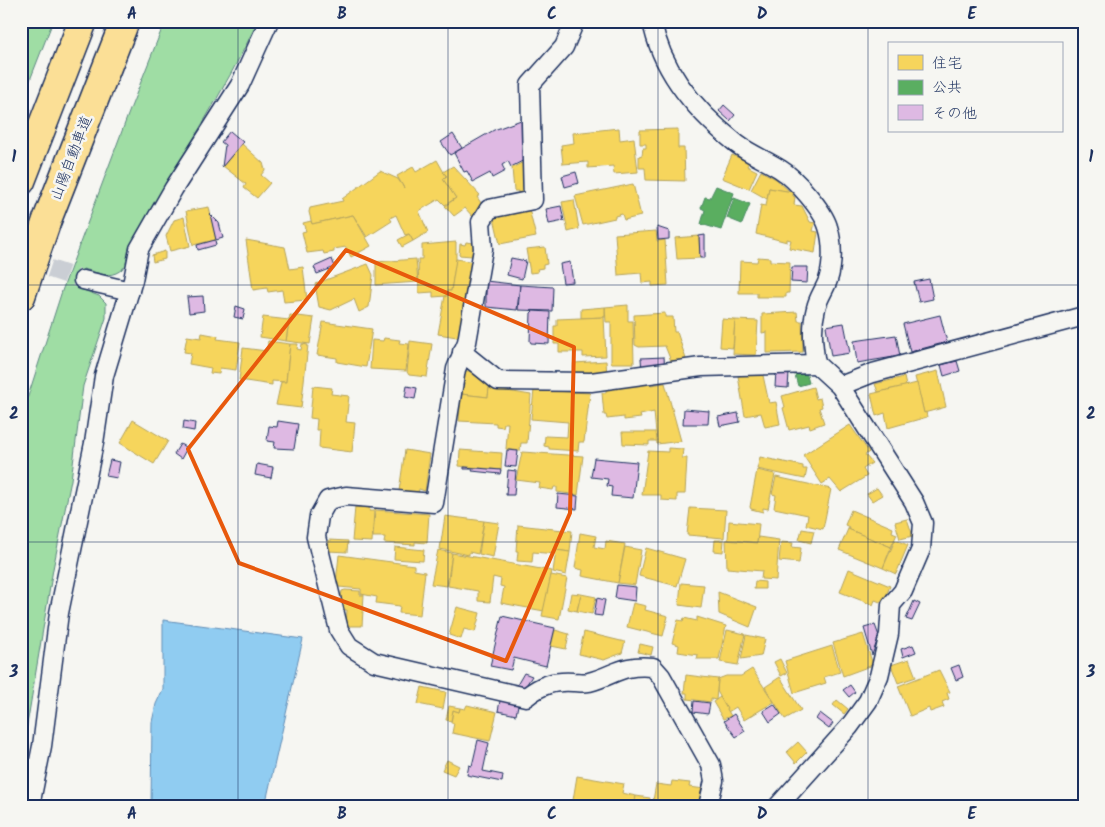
<svg xmlns="http://www.w3.org/2000/svg" width="1105" height="827" viewBox="0 0 1105 827" font-family="Kalam,'Klee One',sans-serif">
  <style>
    .green { fill: #9fdda4; stroke: #5d8681 }
    .water { fill: #90ccf1; stroke: #618db6 }
    .homes { fill: #f6d55c; stroke: #b4a35d }
    .public { fill: #5aae61; stroke: #478860 }
    .building { fill: #deb9e3; stroke: #1b2f5e }
    .lines { fill: none; stroke-linecap: round; stroke-linejoin: round }
    .street-tunnel { stroke: #caced4; stroke-width: 18; stroke-dasharray: 18 9; stroke-linecap: butt }
    .street-casing { stroke: #1b2f5e; stroke-width: 21 }
    .highway-casing { stroke: #1b2f5e; stroke-width: 31 }
    .street { stroke: #f6f6f2; stroke-width: 18 }
    .highway { stroke: #fbdf96; stroke-width: 28 }
    .marked { fill: none; stroke: #e8590c; stroke-width: 4; stroke-linejoin: round }
    .grid { fill: none; stroke: #1b2f5e; stroke-width: 1; stroke-opacity: 0.55 }
    .labels { text-anchor: middle; stroke-width: 5; stroke-linejoin: round; paint-order: stroke }
    .street-label { font-size: 15px; fill: #1b2f5e; stroke: #f6f6f2 }
    .neatline { fill: none; stroke: #1b2f5e; stroke-width: 2 }
    .grid-label { font-size: 16px; text-anchor: middle; font-weight: bold; fill: #1b2f5e }
  </style>
  <rect width="100%" height="100%" fill="#f6f6f2"/>
  <filter id="ink" filterUnits="userSpaceOnUse"><feTurbulence type="fractalNoise" baseFrequency=".02" numOctaves="2"/><feDisplacementMap in="SourceGraphic" scale="10" xChannelSelector="R" yChannelSelector="G"/><feConvolveMatrix kernelMatrix="1 2 1 2 8 2 1 2 1" color-interpolation-filters="sRGB"/></filter>
  <g filter="url(#ink)">
    <g class="green">
      <path d="M21,21H53L21,103Z"/>
      <path d="M165,21H258C225,90 183,154 146,221C137,236 134,265 116,273C105,278 94,271 83,269L78,288L99,296L106,303V318L83,386L71,480L53,569L21,761V418L62,291L131,107Z"/>
    </g>
    <path class="water" d="M163,620L303,639L265,806H151L152,722L156,704L163,689Z"/>
    <g class="homes">
      <path d="M619,128L620,140L634,138L638,172L614,174L613,166L588,168V162L563,164L561,145L574,143L573,133Z"/>
      <path d="M678,129V148H684L685,181L646,180L645,168H639V156L642,155L643,148H646V144H640V130Z"/>
      <path d="M242,144L263,163L265,170L261,175L270,183L257,198L244,188L246,184L223,166Z"/>
      <path d="M732,155L749,162L747,166L757,171L749,189L722,178Z"/>
      <path d="M529,159L530,194H518V191H514L512,168Z"/>
      <path d="M437,160L446,176L443,179L456,198L445,205L439,199L419,211L428,232L413,241L409,234L405,235L396,215L390,218L392,221L367,237L353,215L312,224L309,212L310,208L343,201L342,199L380,171L398,179L404,188L397,176L413,167L416,172Z"/>
      <path d="M453,166L480,195L477,197L483,206L473,217L465,208L454,216L445,206L456,198L443,179L447,176L443,172Z"/>
      <path d="M761,171L776,179L790,192L769,188L767,199L751,190Z"/>
      <path d="M633,184L641,216L624,220L622,214L615,216V218L583,225L575,196Z"/>
      <path d="M769,188L793,192V196L795,197L794,205L802,206L810,222L815,223L813,231L818,232L815,253L789,248L791,240L787,239V242L756,234L761,205L766,206Z"/>
      <path d="M574,200L579,229L568,232L562,202Z"/>
      <path d="M209,207L216,240L193,245L186,211Z"/>
      <path d="M529,209L536,237L500,244L494,218Z"/>
      <path d="M353,215L371,246L351,257L346,247L334,249V252L324,254L323,251L307,253L302,232L306,231L303,223L311,221L312,224Z"/>
      <path d="M184,217L190,246L170,251L166,236L174,220Z"/>
      <path d="M656,231L657,241L665,240L668,285L652,286V282L642,283L641,273L618,275L615,234Z"/>
      <path d="M409,234L413,241L402,247L398,240Z"/>
      <path d="M699,236L700,258L677,259L675,238Z"/>
      <path d="M246,240L285,247L290,269L303,267L307,300L284,302L282,290L268,292L267,288L253,290Z"/>
      <path d="M456,242V262L451,291H447V296L433,297V292L419,293L418,259H422V245Z"/>
      <path d="M466,242L474,243L472,256L459,255L460,244L465,245Z"/>
      <path d="M545,247L547,264L543,265V268L537,269L538,272L530,273L526,249Z"/>
      <path d="M165,251V259L153,262L152,255Z"/>
      <path d="M758,257L770,258V261L790,262L789,293H786V297H757V293H739L740,261L757,262Z"/>
      <path d="M416,259L418,282L376,285V262Z"/>
      <path d="M456,259L475,262L463,338L438,334L445,296H447V291H451Z"/>
      <path d="M368,264L373,275L369,307L359,312L354,299L331,310L319,307L315,284Z"/>
      <path d="M628,305V321H633L634,363H611V322H606L605,307Z"/>
      <path d="M605,307V317L581,318V309Z"/>
      <path d="M797,312L798,321H802L803,352L767,353V332L762,333V314Z"/>
      <path d="M665,313V317H673L674,332H677L687,362L673,366L665,346L639,347L635,345L634,315Z"/>
      <path d="M290,315L314,318L310,344L286,341Z"/>
      <path d="M263,317L289,320L286,341L260,337Z"/>
      <path d="M604,317L606,356L583,357V352H559V344H554V326H557V319Z"/>
      <path d="M722,319L735,320L733,348L720,347Z"/>
      <path d="M735,320L758,321L756,355L733,354Z"/>
      <path d="M323,322L372,329L366,367L337,362V358L317,355Z"/>
      <path d="M202,333L218,336L217,339L240,342L236,370L220,368L219,374L210,373L211,368L189,364L191,353L184,352L187,336L201,338Z"/>
      <path d="M384,338L400,340L399,343L409,344L406,371L370,369L372,340L383,341Z"/>
      <path d="M268,341L290,344L286,382L272,381V385L239,380L243,348L267,351Z"/>
      <path d="M410,341L432,344L427,377L409,375L407,372Z"/>
      <path d="M290,344H298L297,349L301,350L302,344L308,345L301,408L276,405L281,382H286Z"/>
      <path d="M606,361L607,376L574,378V363Z"/>
      <path d="M465,371H477L476,376H481L490,382L488,397L461,394Z"/>
      <path d="M762,371L769,403L776,402L780,424L765,427L761,413L745,416L738,376Z"/>
      <path d="M938,371L946,407L924,413L915,377Z"/>
      <path d="M904,377L906,386L878,392L875,384Z"/>
      <path d="M650,381L651,385L665,383L681,441L657,444L654,412L640,415L641,418L624,420V417L607,419L606,415H604L602,393H606V386Z"/>
      <path d="M917,383L924,413L926,412L927,417L888,428L885,413L876,416L871,394Z"/>
      <path d="M313,386L332,388L331,394L349,396L346,422L355,423L352,452L319,448L320,430H316L317,419L310,418Z"/>
      <path d="M813,387L816,399L820,398L822,407L819,408L824,423L810,428L809,425L789,430L783,408L785,407L782,396Z"/>
      <path d="M489,388L531,395L527,443H521L520,451L506,449L508,423H504L503,427L496,426V423L459,421L461,394L488,397Z"/>
      <path d="M534,390L590,393L584,442H579L578,451L549,449V447L544,446L545,436L567,437L568,422L531,419Z"/>
      <path d="M133,420L168,441L154,464L120,443Z"/>
      <path d="M850,425L869,452L865,455L872,463L863,469L867,476L841,492L830,479L822,484L803,455Z"/>
      <path d="M622,432H656L657,441H649V445L623,444Z"/>
      <path d="M668,448L683,449L682,458H687L685,494H677V501L661,500V495H642L648,451L668,452Z"/>
      <path d="M405,450L430,454L425,491L419,489L418,494L399,491Z"/>
      <path d="M460,450L502,453L501,470L459,466Z"/>
      <path d="M522,452L583,456L578,495L557,492V487H554L553,490L539,488L540,483L516,480Z"/>
      <path d="M760,457L803,466V469H807L805,479L757,469Z"/>
      <path d="M757,470L775,474L768,509L763,508V512L751,509L750,507Z"/>
      <path d="M776,477L831,489L823,529L806,525L808,515L774,508L776,495L772,494Z"/>
      <path d="M877,488L882,495L872,501L867,494Z"/>
      <path d="M355,507L370,508L369,511H374L372,542L352,541Z"/>
      <path d="M690,508L726,510L724,538L687,535Z"/>
      <path d="M375,510L429,514L427,543L415,542V545L384,543L385,537H373Z"/>
      <path d="M851,510L893,528L892,532L897,534L891,547L848,529L849,527L845,525Z"/>
      <path d="M445,516L484,521L478,554L469,552V555L440,549Z"/>
      <path d="M907,519L913,536L900,539L895,522Z"/>
      <path d="M484,521L499,523L493,557L479,554Z"/>
      <path d="M729,521L759,524L757,543L728,540Z"/>
      <path d="M518,525L572,531L570,552L556,550V554L533,552L532,562L517,561L518,551H516Z"/>
      <path d="M802,529L814,531L811,543L799,540Z"/>
      <path d="M848,529L891,547L883,568L839,550Z"/>
      <path d="M580,533L596,536L594,547L605,549L606,541L625,544L618,583L582,576L583,570L575,568Z"/>
      <path d="M758,537L779,540L776,580L761,579L762,571L727,568L726,540L757,543Z"/>
      <path d="M329,540L348,541L347,552L328,551Z"/>
      <path d="M715,540H724L723,552L714,551Z"/>
      <path d="M895,540L908,545L896,574L883,568Z"/>
      <path d="M781,542L793,543L792,547L801,548L799,563L779,561Z"/>
      <path d="M395,547L424,550L423,561L394,559Z"/>
      <path d="M625,547L641,550L635,585L618,583Z"/>
      <path d="M646,548L685,559L677,586L639,576Z"/>
      <path d="M438,550L452,553L447,586L431,584Z"/>
      <path d="M556,550L570,552L566,575L553,572Z"/>
      <path d="M452,553L552,571L544,611L501,603L504,587L500,586L501,579L493,577L490,602L478,601V591L448,586Z"/>
      <path d="M339,555L414,565V570L425,572L420,615L399,613L400,606L376,603L377,597L361,594V589L339,587L336,583Z"/>
      <path d="M849,569L890,586L883,603L875,600L873,605L840,592Z"/>
      <path d="M551,575L567,578L559,619L542,616Z"/>
      <path d="M755,581L765,582V589H754Z"/>
      <path d="M681,583L704,585L701,608L679,605Z"/>
      <path d="M345,590L360,591V595H364L362,626H346L347,610H343V604H340L342,591Z"/>
      <path d="M718,592L757,607L750,627L719,614Z"/>
      <path d="M571,593L581,594L577,611L568,609Z"/>
      <path d="M581,594L596,597L592,614L577,611Z"/>
      <path d="M633,603L646,606L645,610L668,616L663,636L627,627Z"/>
      <path d="M457,607L480,613L475,632L464,629L461,639L449,635Z"/>
      <path d="M697,617L726,626L719,659H697L698,655L678,652L679,645L672,643L678,620L683,621L684,618L697,621Z"/>
      <path d="M555,630L569,634L566,649L551,646Z"/>
      <path d="M727,630L745,634L738,665L720,662Z"/>
      <path d="M584,632L625,642L622,653L604,660L579,654Z"/>
      <path d="M863,634L873,665L843,676L833,643Z"/>
      <path d="M746,635L765,639L761,656L741,659Z"/>
      <path d="M640,644L653,647L651,655L638,652Z"/>
      <path d="M832,646L840,672L824,677L826,683L794,693L785,661Z"/>
      <path d="M780,659L787,673L781,676L774,662Z"/>
      <path d="M909,659L916,677L898,683L891,665Z"/>
      <path d="M752,669L774,702L744,720L736,707L728,712L717,691L718,679L726,676H741Z"/>
      <path d="M939,670L950,692L947,693L949,699L942,702L944,707L930,712L929,708L910,716L898,686Z"/>
      <path d="M686,675L718,679L716,700L711,699V702L687,699V693H684Z"/>
      <path d="M780,677L801,710L785,719L765,687Z"/>
      <path d="M422,687L446,692L443,709L418,704Z"/>
      <path d="M720,697L731,716L723,719L713,702Z"/>
      <path d="M837,700L848,709L844,714L833,705Z"/>
      <path d="M467,705L497,712L490,741L452,733L454,723H451L453,710L459,712L460,708L465,709Z"/>
      <path d="M449,706L460,708L459,712L453,710L451,721L446,720Z"/>
      <path d="M798,742L807,752L796,763L787,752Z"/>
      <path d="M447,760L459,766L454,775L442,770Z"/>
      <path d="M577,776L624,784L622,793L636,796L634,806H572Z"/>
      <path d="M672,781L690,783L689,787L705,789L702,806H652L656,784L671,786Z"/>
      <path d="M636,796L650,798L649,806H634Z"/>
    </g>
    <g class="public">
      <path d="M716,186L734,193L721,230L701,224L705,210L701,208L705,197L710,198Z"/>
      <path d="M734,198L750,204L742,224L727,218Z"/>
      <path d="M806,372L809,383L798,386L795,375Z"/>
    </g>
    <g class="building">
      <path d="M724,105L735,115L730,121L719,111Z"/>
      <path d="M521,120L527,131L522,133L529,148L530,157L511,167L508,161L502,165L505,171L492,178L490,173L473,182L467,171L464,172L454,153L494,130Z"/>
      <path d="M230,131L243,142L222,167L225,145L221,142Z"/>
      <path d="M453,134L462,148L450,155L441,142Z"/>
      <path d="M576,172L579,183L565,187L562,176Z"/>
      <path d="M561,206L564,221L549,224L546,209Z"/>
      <path d="M210,214L219,223L223,238L216,240Z"/>
      <path d="M657,227L669,231V239L658,240Z"/>
      <path d="M705,235V258H700L699,236Z"/>
      <path d="M215,240L216,245L198,250L197,245Z"/>
      <path d="M511,258L526,261L522,279L507,275Z"/>
      <path d="M332,259L335,267L317,274L314,267Z"/>
      <path d="M570,262L573,282L563,283L560,264Z"/>
      <path d="M792,267H808L807,283L791,282Z"/>
      <path d="M929,279L933,299L919,302L914,282Z"/>
      <path d="M486,281L520,285L517,310L486,307Z"/>
      <path d="M520,285L553,287L552,311L518,310Z"/>
      <path d="M203,296L204,311L189,313L187,297Z"/>
      <path d="M236,306L245,309L243,319L234,317Z"/>
      <path d="M533,311L550,312L549,344L531,343L530,341L531,313Z"/>
      <path d="M940,315L947,342L910,352L903,324Z"/>
      <path d="M844,323L850,353L831,356L826,326Z"/>
      <path d="M896,335L900,356L857,363L854,341Z"/>
      <path d="M664,357L665,370L642,372L641,358Z"/>
      <path d="M957,361L960,371L944,376L941,365Z"/>
      <path d="M776,371L789,373L788,388L775,387Z"/>
      <path d="M407,386L417,388L415,399L405,397Z"/>
      <path d="M684,409L709,411L708,424H683Z"/>
      <path d="M738,413L740,422L720,426L718,417Z"/>
      <path d="M184,421L195,423L194,431L183,429Z"/>
      <path d="M278,421L298,424L294,449L274,448L275,442L267,441L269,426L277,427Z"/>
      <path d="M180,444L187,448L181,459L174,454Z"/>
      <path d="M507,450L518,451L516,467L505,466Z"/>
      <path d="M594,458L637,462L633,498L611,496L612,487L607,486L608,479L591,477Z"/>
      <path d="M110,460L120,462L117,478L106,476Z"/>
      <path d="M257,464L273,467L271,478L255,475Z"/>
      <path d="M464,467L501,470L500,474L472,471L473,469H464Z"/>
      <path d="M508,470L516,471L514,495H506Z"/>
      <path d="M558,494L578,496L577,509L557,507Z"/>
      <path d="M617,585L636,587L635,601L615,598Z"/>
      <path d="M597,598L605,600L602,616L594,615Z"/>
      <path d="M914,601L920,604L912,621L906,619Z"/>
      <path d="M502,616L555,628L546,666L514,658L511,670L490,666Z"/>
      <path d="M875,625L879,636L872,655L864,628Z"/>
      <path d="M913,645L916,652L903,657L901,649Z"/>
      <path d="M959,665L963,677L956,680L951,668Z"/>
      <path d="M524,673L532,676L525,687L517,685Z"/>
      <path d="M850,685L855,692L849,697L843,690Z"/>
      <path d="M501,696L519,700L516,715L498,711Z"/>
      <path d="M694,701L710,703L708,714L693,712Z"/>
      <path d="M774,704L781,714L770,722L763,711Z"/>
      <path d="M820,713L833,723L829,729L816,719Z"/>
      <path d="M734,714L745,731L736,737L724,721Z"/>
      <path d="M478,740L489,743L483,771L503,775L502,782L467,775L469,765L472,766Z"/>
    </g>
    <g class="lines">
      <path class="street-tunnel" d="M24,260L83,280"/>
      <defs>
        <g id="street">
          <path d="M575,21L564,47L530,85L533,200L489,209L481,222L483,249L467,342L456,369L434,503L346,496L328,500L319,516L316,537L339,630L349,646L374,662L526,697C542,684 554,681 573,682C578,682 584,683 589,682C616,675 620,664 653,667L661,676L711,765L714,781L708,806"/>
          <path d="M652,21C661,71 698,113 737,144C750,154 766,160 780,169C795,178 823,210 828,227C833,242 833,265 828,280C825,289 818,298 816,308C811,327 813,345 816,364L840,386L914,502L923,523L921,549L903,591L891,605L889,634L879,676L868,701L849,727L778,806"/>
          <path d="M83,280L130,291"/>
          <path d="M462,352L498,381L591,382L701,367L816,364"/>
          <path d="M840,386L873,373L1084,316"/>
          <path d="M30,806L42,746L59,613L94,443L104,376L133,280L139,249L174,188L240,85L269,21"/>
        </g>
        <g id="highway">
          <path d="M21,181L83,21"/>
          <path d="M21,296L47,220L125,21"/>
        </g>
      </defs>
      <use href="#street" class="street-casing"/>
      <use href="#highway" class="highway-casing"/>
      <use href="#street" class="street"/>
      <use href="#highway" class="highway"/>
    </g>
  </g>
  <path class="marked" d="M346,250L574,347L570,513L506,661L239,563L188,449Z"/>
  <path class="grid" d="M238,21V806M448,21V806M658,21V806M868,21V806M21,285H1084M21,542H1084"/>
  <g class="labels">
    <g class="street-label">
      <text transform="translate(71 158) rotate(-69)" y="5">山陽自動車道</text>
    </g>
  </g>
  <rect width="1105" height="827" fill="none" stroke="#f6f6f2" stroke-width="55"/>
  <rect x="888" y="42" width="175" height="90" fill="#f6f6f2" stroke="#9ea6b7"/>
  <rect x="898" y="55" width="25" height="15" fill="#f6d55c" stroke="#9ea6b7"/>
  <text x="932" y="68" font-size="15" fill="#1b2f5e">住宅</text>
  <rect x="898" y="80" width="25" height="15" fill="#5aae61" stroke="#9ea6b7"/>
  <text x="932" y="92" font-size="15" fill="#1b2f5e">公共</text>
  <rect x="898" y="105" width="25" height="15" fill="#deb9e3" stroke="#9ea6b7"/>
  <text x="932" y="118" font-size="15" fill="#1b2f5e">その他</text>
  <rect x="28" y="28" width="1050" height="772" class="neatline"/>
  <g class="grid-label">
    <text x="132" y="19">A</text>
    <text x="342" y="19">B</text>
    <text x="552" y="19">C</text>
    <text x="762" y="19">D</text>
    <text x="972" y="19">E</text>
    <text x="14" y="162">1</text>
    <text x="1091" y="162">1</text>
    <text x="14" y="419">2</text>
    <text x="1091" y="419">2</text>
    <text x="14" y="677">3</text>
    <text x="1091" y="677">3</text>
    <text x="132" y="819">A</text>
    <text x="342" y="819">B</text>
    <text x="552" y="819">C</text>
    <text x="762" y="819">D</text>
    <text x="972" y="819">E</text>
  </g>
</svg>
